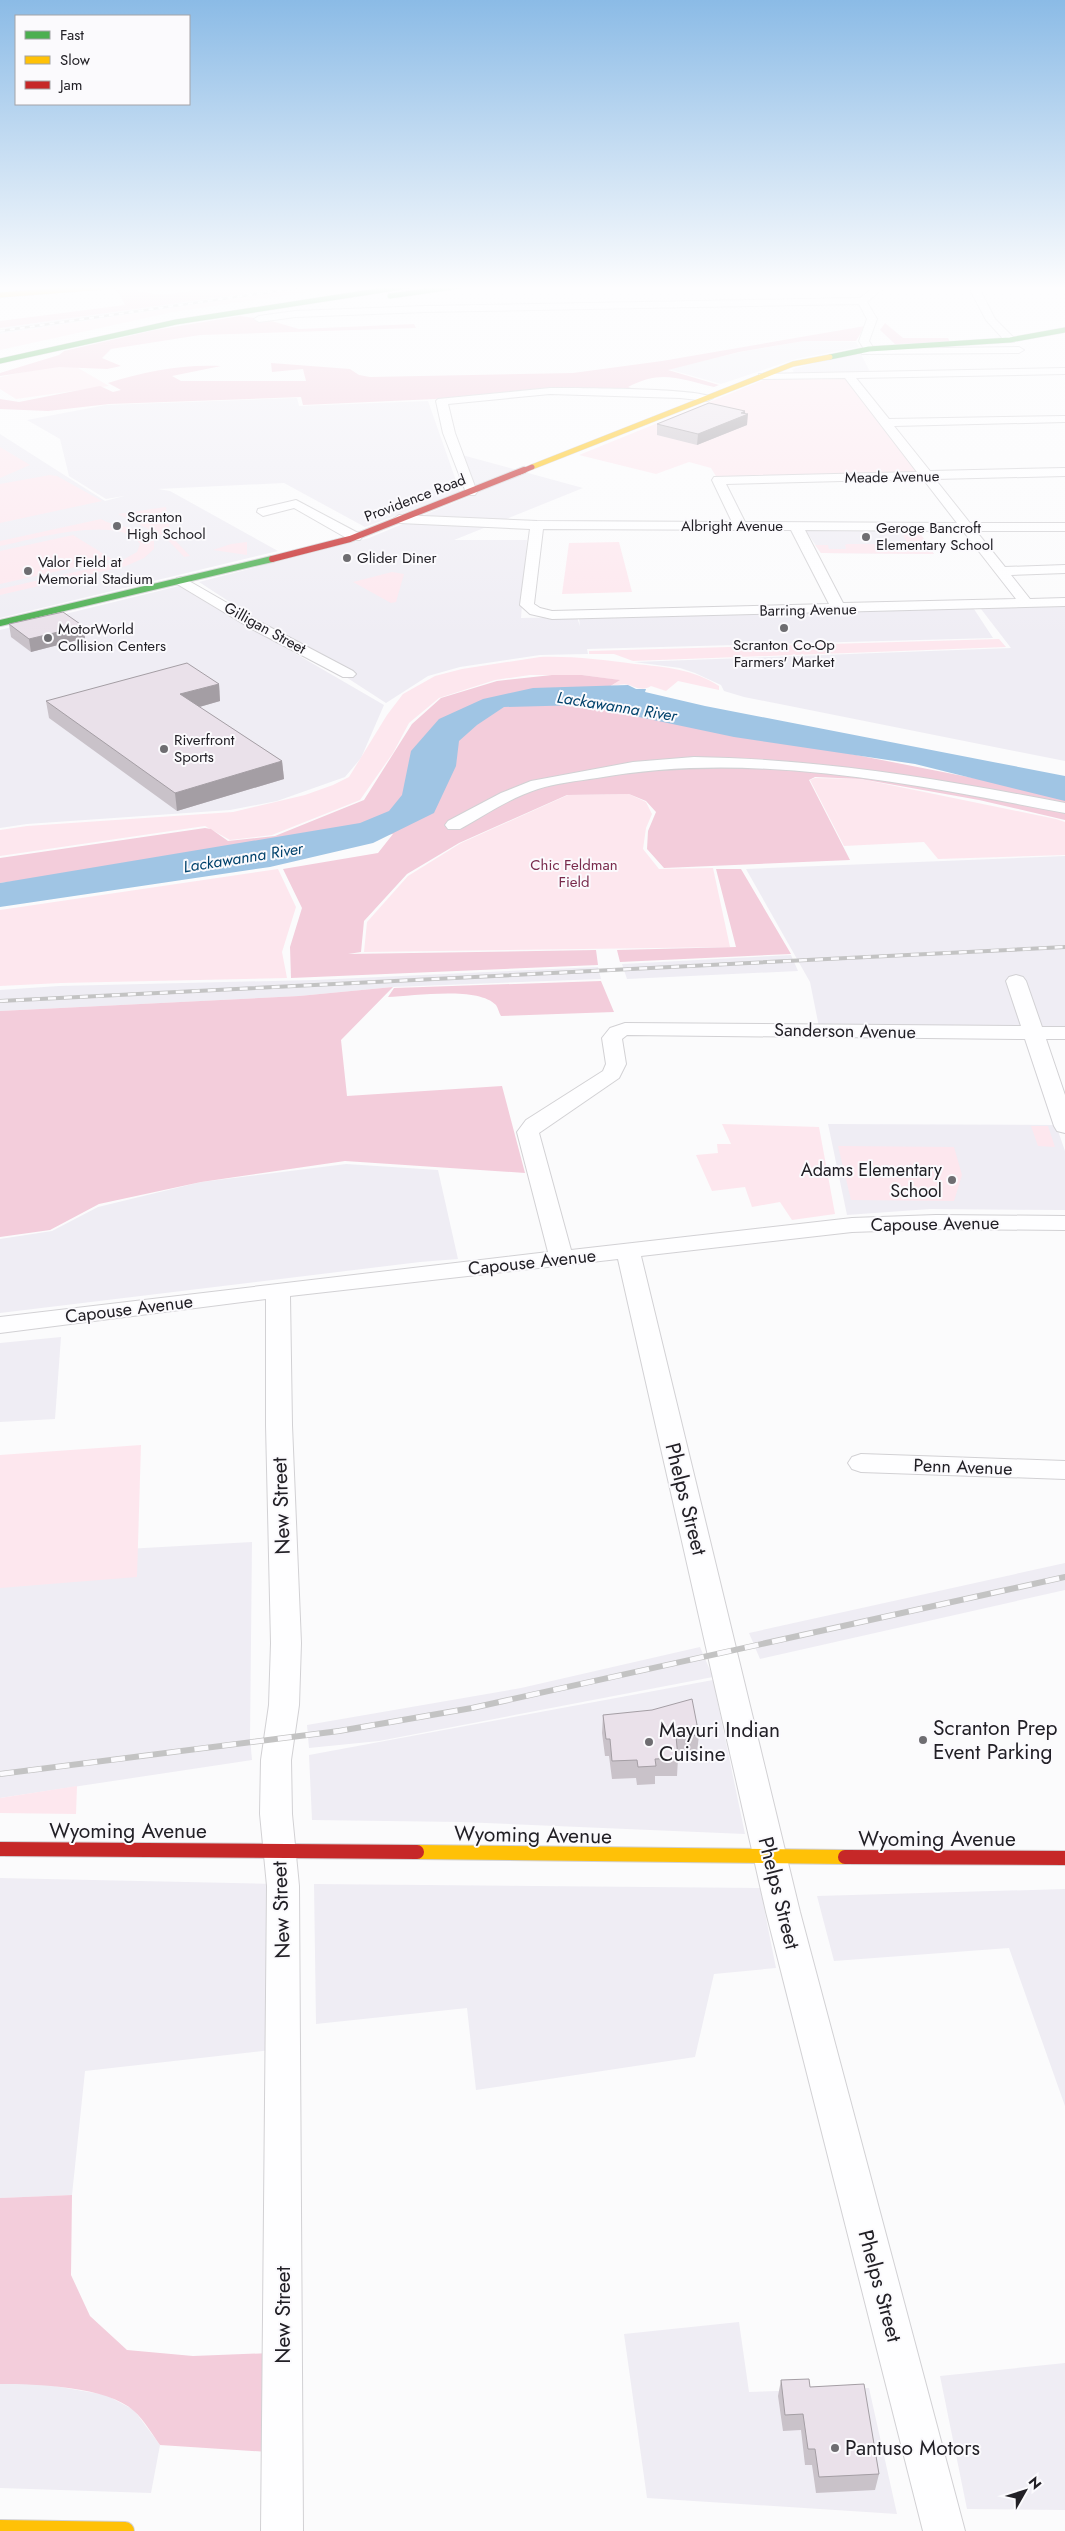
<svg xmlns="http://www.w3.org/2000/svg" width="1065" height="2531" viewBox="0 0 1065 2531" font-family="Jost,sans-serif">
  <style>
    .built { fill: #efedf4 }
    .green { fill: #fde7ee }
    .forest { fill: #f3cddb }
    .water { fill: #a0c5e4 }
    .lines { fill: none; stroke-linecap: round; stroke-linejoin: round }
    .street-casing { stroke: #d2d1d4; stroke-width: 2 }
    .fast-far1-casing { stroke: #d2d1d4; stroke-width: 6 }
    .fast-casing { stroke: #d2d1d4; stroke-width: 8 }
    .slow-far2-casing { stroke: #d2d1d4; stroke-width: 6 }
    .slow-far1-casing { stroke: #d2d1d4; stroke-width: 16 }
    .slow-casing { stroke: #d2d1d4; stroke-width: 20 }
    .jam-far2-casing { stroke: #d2d1d4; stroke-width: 6 }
    .jam-far1-casing { stroke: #d2d1d4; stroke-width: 8 }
    .jam-casing { stroke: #d2d1d4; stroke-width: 16 }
    .street { fill: #fefeff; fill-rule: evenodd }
    .fast-far1 { stroke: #4caf50; stroke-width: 5 }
    .fast { stroke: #4caf50; stroke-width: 6 }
    .slow-far2 { stroke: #ffc107; stroke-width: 5 }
    .slow-far1 { stroke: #ffc107; stroke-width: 14 }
    .slow { stroke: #ffc107; stroke-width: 18 }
    .jam-far2 { stroke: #c62828; stroke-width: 5 }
    .jam-far1 { stroke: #c62828; stroke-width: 6 }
    .jam { stroke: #c62828; stroke-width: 14 }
    .rail-far2-casing { stroke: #c3c3c3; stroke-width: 2.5 }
    .rail-far1-casing { stroke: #c3c3c3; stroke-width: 4 }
    .rail-casing { stroke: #c3c3c3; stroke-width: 6 }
    .rail-far2 { stroke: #fbfafd; stroke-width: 2; stroke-dasharray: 5; stroke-linecap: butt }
    .rail-far1 { stroke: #fbfafd; stroke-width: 2.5; stroke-dasharray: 8; stroke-linecap: butt }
    .rail { stroke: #fbfafd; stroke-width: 4.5; stroke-dasharray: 14; stroke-linecap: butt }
    .wall { fill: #c9c2c9 }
    .shaded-wall { fill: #a49ea4 }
    .building { fill: #eae1ea; stroke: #a49ea4 }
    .poi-dot { fill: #6e6d71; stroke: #fbfafd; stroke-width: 2 }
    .labels { text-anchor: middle; stroke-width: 4; stroke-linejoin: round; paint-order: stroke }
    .far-street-label { font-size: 15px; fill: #222026; stroke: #fbfafd }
    .far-poi-label { font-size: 15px; fill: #222026; stroke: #fbfafd; text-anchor: start }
    .far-park-label { font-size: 15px; fill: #792a4c; stroke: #fbfafd }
    .far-water-label { font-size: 16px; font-style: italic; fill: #00426c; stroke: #fbfafd }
    .street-label { font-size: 18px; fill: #222026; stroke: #fbfafd }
    .poi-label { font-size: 18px; fill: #222026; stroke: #fbfafd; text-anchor: end }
    .near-street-label { font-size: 21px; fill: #222026; stroke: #fbfafd }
    .near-poi-label { font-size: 21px; fill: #222026; stroke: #fbfafd; text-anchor: start }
  </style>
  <rect width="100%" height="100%" fill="#fbfbfc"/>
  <g class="built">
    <path d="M299,286H317L0,334V328Z"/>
    <path d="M804,341L856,342L859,347L796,359L721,384L668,369L741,352Z"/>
    <path d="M861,354L870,372L794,373L792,369L839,357Z"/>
    <path d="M297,398L299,406L428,401L460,492L365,527L284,483L158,489L170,491L278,551L0,618V434L105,501L124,496L106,499L69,476L60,439L27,420L106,405Z"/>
    <path d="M462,455L583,488L454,540H527L521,618L577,617L580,626L579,619L974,609L993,638L587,649L588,654L540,655L460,667L428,676L386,703L199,582L369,538L475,494Z"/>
    <path d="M804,528L917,529L934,554L821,553Z"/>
    <path d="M179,586L384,705L361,758L345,777L277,801L230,810L27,824L0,828V630Z"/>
    <path d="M1065,605V761L744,697L724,691L721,685L695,673L680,668L634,662L1011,648L981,609Z"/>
    <path d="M1065,856V1029L819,1027L810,982L746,869Z"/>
    <path d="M791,955L798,971L627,979L622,964Z"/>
    <path d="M598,967L601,979L393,987L299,996L0,1011V990L59,986L314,980Z"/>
    <path d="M828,1124L1056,1125L1065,1151V1210L930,1209L847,1215Z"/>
    <path d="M346,1164L438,1170L458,1259L420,1262L0,1313V1239L52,1231L98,1207L201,1182Z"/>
    <path d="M61,1337L55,1419L0,1422V1343Z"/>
    <path d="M252,1542L250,1738L252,1760L0,1798V1556Z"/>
    <path d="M1065,1563V1590L760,1659L749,1633Z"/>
    <path d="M700,1647L713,1677L379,1741L309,1748L307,1725L521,1688Z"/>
    <path d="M713,1680L745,1834L461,1822L312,1820L309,1755Z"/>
    <path d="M0,1878L274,1884L271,2050L85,2071L72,2195L0,2198Z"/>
    <path d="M314,1884L760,1888L776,1968L714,1974L695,2057L476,2090L467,2008L316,2024Z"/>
    <path d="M1065,1889V2106L1009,1948L834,1961L817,1896Z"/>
    <path d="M739,2322L749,2392L869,2388L897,2514L647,2498L624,2334Z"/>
    <path d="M1065,2363V2510L967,2509L940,2376Z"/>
    <path d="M0,2383L43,2384L106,2395L134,2410L160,2445L151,2493L0,2488Z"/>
  </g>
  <g class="green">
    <path d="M147,286H209C183,291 157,297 131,287Z"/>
    <path d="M317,286H349L173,312L0,350V334Z"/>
    <path d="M64,364L73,365L109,386L16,399L0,389V377Z"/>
    <path d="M844,377L919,473L717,478L711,468L689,462L656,474L579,455L766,379Z"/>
    <path d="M0,447L30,465L0,478Z"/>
    <path d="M50,475L57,476L102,501L0,523V484Z"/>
    <path d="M166,507L171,536L190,556L184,557L165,537L118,514Z"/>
    <path d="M101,519C118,529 140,525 154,540V549L144,558L126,566L0,595V589L119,562L137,552L140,544C121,513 29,540 0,546V541Z"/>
    <path d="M900,529H917L934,554L821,553L815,545H828L829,549H846L845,545L847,544H888L890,550H907L906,545L908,544Z"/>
    <path d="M73,535L112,559L0,584V551Z"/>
    <path d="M247,542V555L213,550L231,544Z"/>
    <path d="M619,542L632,592L562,594L569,543Z"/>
    <path d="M392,572L404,574L396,602L391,603L353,582Z"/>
    <path d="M999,639L1006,647L633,661L614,654H589V651Z"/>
    <path d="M540,657C573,656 603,660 635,664C665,667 693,669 719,686V690L678,681L666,691L651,686C642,692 634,686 628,685C624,683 615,686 610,687L619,680L582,675H530L495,680L439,698L409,723L393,753L360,800L272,835L230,840L205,826L0,856V830L27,826L233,812L305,795L333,785L349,777L387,715L403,694L435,676L462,669Z"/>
    <path d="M815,778L861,779L1056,819L1065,822V855L938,859L924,842L844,846L810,780Z"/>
    <path d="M629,794L646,802L652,814L646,828L643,849L659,869L713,868L730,947L364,952L367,922L408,876L461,843L568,795Z"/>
    <path d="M278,869L296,907L282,952L287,978L61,983L0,986V910Z"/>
    <path d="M722,1124L819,1127L835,1214L792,1220L780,1202L752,1207L745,1187L712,1191L696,1155L718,1153L717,1144H731Z"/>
    <path d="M1031,1126H1048L1055,1147L1038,1146Z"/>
    <path d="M838,1146L954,1147L962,1175L954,1201L851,1200Z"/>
    <path d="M141,1445L137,1577L0,1588V1455Z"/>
    <path d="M77,1786L76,1814L0,1813V1798Z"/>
  </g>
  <g class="forest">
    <path d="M212,286L239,288L299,286L0,328V321L125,305L116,289C131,287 146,294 162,294C179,294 196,289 212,286Z"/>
    <path d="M240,316L268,320L299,329L414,324L416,328L200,335L111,349L102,358L121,366L107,369L59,367L0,376V373L59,355L64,351L155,330Z"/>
    <path d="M885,323L903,338H948L950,342L895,344L880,330Z"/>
    <path d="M865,326L856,341H804L739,352L668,370L719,385L714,387C680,379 661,369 628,387L642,391L551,389L435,399L303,405L301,397L109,404L48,411L0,409V399L19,402L100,386L113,392L121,390L108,383C145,371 183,364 221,366L172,376L181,381H306L303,369L272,372L271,363L350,369L359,375L370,377L573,373L662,361Z"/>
    <path d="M552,675H582L620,680L609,687L841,752L1065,796V820L979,800L861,779L815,777L809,780L850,860L664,868L647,849L648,831L656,812L646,801L629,794L567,795L459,843L407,874L364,921L361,952L348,954L596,950L598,965L291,978L290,947L302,908L283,869L378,853L393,834L0,883V858L205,828L211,829L228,841L275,836L364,800L412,724L441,698L497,681Z"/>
    <path d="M716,869H741L791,954L620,962L617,950L736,947Z"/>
    <path d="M601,981L614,1012L501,1016C499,1013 498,1008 496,1005C478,986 413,996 388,997L394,988Z"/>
    <path d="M393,987L341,1040L347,1096L502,1086L525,1173L345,1161L201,1182L99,1204L50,1230L0,1237V1011L299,996Z"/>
    <path d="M72,2195L71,2275L90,2316L127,2350L193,2356L271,2353L269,2452L160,2445C152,2434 144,2420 134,2411C107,2386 36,2384 0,2384V2198Z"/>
  </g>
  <path class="water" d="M628,685L636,689H646L645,692L705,706L1065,776V801L915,764L734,737L582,705L504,707L477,725L459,741L456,766L434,813L373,843L270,867L0,907V883L360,823L389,811L402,795L411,751L439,719L483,699L533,688Z"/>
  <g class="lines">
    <defs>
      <g id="street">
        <path d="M875,286H886L867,302L877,319L869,341L874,349L1019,347L1024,350L1019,353L862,354L861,352L864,349L859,341L867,319L859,304L425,312L295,317L259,322L254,319L259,316L295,311L425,306L860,298Z"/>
        <path d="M968,286H978L995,319L1014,338V342H1006L986,320Z"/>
        <path d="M1065,368V374L856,378L889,419L1065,416V422L894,426L930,471L1065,468V476L935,479L970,523H1065V531H976L1005,567L1065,565V573L1011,575L1030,599L1065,598V606L552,619L530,614L520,605L530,529L399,523L393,519L399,515L537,521L732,522L712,480L714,477L917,472L845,378L763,379L759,378V374ZM923,479L957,523L745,522L726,484ZM543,529L791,530L829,604L552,611L540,608L534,604ZM805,530L963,531L1016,599L843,603Z"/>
        <path d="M550,388C573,388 702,388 713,398L707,401L680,398L550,394L448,404L455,433L477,492L475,495H467L443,433L436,401L438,399Z"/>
        <path d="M296,500L360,534L362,537L360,540H350L294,508L263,516L257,512L258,509Z"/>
        <path d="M182,577L262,623L353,671L356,674L353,677H343L252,629L177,584L175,581L177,578Z"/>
        <path d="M694,757C822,759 940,779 1065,803V813C911,784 753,750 597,778C577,781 556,783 538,789C510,798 485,815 460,829H448L445,825L448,821L501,793L531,781L633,762Z"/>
        <path d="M1016,975L1023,977L1026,981L1042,1027H1065V1039H1046L1065,1095V1133L1057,1131L1054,1126L1025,1039L627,1035L622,1039L626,1064L619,1078L539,1133L571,1250L852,1218L936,1215L1065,1216V1230L936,1229L852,1232L641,1256L800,1912L965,2531H923L766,1912L618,1259L290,1296L292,1425L301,1643L299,1705L291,1760L292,1814L299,1886L303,2531H261L267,1886L260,1814L261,1760L269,1705L271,1643L266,1425V1299L0,1333V1317L548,1252L517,1132L526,1120L603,1071L606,1064L602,1038L610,1028L625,1023L1021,1026L1006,981L1009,977Z"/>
        <path d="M861,1454L1065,1461V1479L861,1472L852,1469L848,1463L852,1457Z"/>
      </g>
      <g id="fast-far1">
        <path d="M390,296L461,286"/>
        <path d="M830,357L869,349L1010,340L1065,330"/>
        <path d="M0,361L176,322L409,286"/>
      </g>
      <path id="fast" d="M0,623L272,559"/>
      <g id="slow-far2">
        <path d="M0,295L117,286"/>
        <path d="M532,467L793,364L830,357"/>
      </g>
      <path id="slow-far1" d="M417,1852L845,1857"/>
      <path id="slow" d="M0,2529L125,2531"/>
      <path id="jam-far2" d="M520,472L532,467"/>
      <path id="jam-far1" d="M272,559L350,539L524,470"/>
      <g id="jam">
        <path d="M0,1849L417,1852"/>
        <path d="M845,1857L1065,1858"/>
      </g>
    </defs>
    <use href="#street" class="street-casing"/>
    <use href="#fast-far1" class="fast-far1-casing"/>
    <use href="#fast" class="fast-casing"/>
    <use href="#slow-far2" class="slow-far2-casing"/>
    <use href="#slow-far1" class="slow-far1-casing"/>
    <use href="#slow" class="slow-casing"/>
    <use href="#jam-far2" class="jam-far2-casing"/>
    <use href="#jam-far1" class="jam-far1-casing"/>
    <use href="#jam" class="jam-casing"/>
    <use href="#street" class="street"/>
    <use href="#fast-far1" class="fast-far1"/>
    <use href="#fast" class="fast"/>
    <use href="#slow-far2" class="slow-far2"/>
    <use href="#slow-far1" class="slow-far1"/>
    <use href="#slow" class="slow"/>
    <use href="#jam-far2" class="jam-far2"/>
    <use href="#jam-far1" class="jam-far1"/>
    <use href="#jam" class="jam"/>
    <defs>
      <path id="rail-far2" d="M0,331L312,286"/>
      <path id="rail-far1" d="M0,1001L1065,947"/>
      <path id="rail" d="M0,1774L339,1731L472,1708L1065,1577"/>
    </defs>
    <use href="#rail-far2" class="rail-far2-casing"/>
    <use href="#rail-far1" class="rail-far1-casing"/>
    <use href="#rail" class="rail-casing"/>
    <use href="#rail-far2" class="rail-far2"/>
    <use href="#rail-far1" class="rail-far1"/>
    <use href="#rail" class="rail"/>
  </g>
  <g class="wall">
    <path d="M745,411L747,425L697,445L657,435V424Z"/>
    <path d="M9,624L83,626L85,638L31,652L11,637Z"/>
    <path d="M219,684L220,701L199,707L282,761L284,779L177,811L49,718L46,701Z"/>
    <path d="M603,1715L699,1735L697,1752L677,1753L678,1758L677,1776H655V1784L637,1785L636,1778L612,1779L609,1756H605L602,1733Z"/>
    <path d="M781,2380L810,2387L879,2474L875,2490L816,2493L812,2465H805L801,2430L783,2431L778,2396Z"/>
  </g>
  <g class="shaded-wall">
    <path d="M745,411V415L748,414L747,425L697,445L698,434Z"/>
    <path d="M83,626L85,638L31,652L29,639Z"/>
    <path d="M219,684L220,701L182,712L180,694Z"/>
    <path d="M282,761L284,779L177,811L175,793Z"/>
  </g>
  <g class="building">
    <path d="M709,403L745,411L741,413L748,414L698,434L657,424Z"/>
    <path d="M63,612L83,626L29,639L9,624Z"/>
    <path d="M187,663L219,684L180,694L282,761L175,793L46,701Z"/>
    <path d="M692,1699L699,1735L676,1736L678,1758L655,1759L656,1766L638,1767L637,1760L612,1761L610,1739H606L603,1715L652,1710Z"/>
    <path d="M809,2379L810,2387L864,2384L879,2474L819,2477L815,2449H808L803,2414L785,2415L781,2380Z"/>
  </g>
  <linearGradient id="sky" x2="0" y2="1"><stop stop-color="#8bbbe6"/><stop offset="0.45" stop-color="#fdfdfe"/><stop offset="1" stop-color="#fdfdfe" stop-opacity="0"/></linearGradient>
  <rect width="1065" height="640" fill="url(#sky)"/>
  <g class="poi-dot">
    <circle cx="117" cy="526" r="5"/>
    <circle cx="866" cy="537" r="5"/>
    <circle cx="347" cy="558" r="5"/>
    <circle cx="28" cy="571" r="5"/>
    <circle cx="784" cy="628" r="5"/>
    <circle cx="48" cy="638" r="5"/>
    <circle cx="164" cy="749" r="5"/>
    <circle cx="952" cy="1180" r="5"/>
    <circle cx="923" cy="1740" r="5"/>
    <circle cx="649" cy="1742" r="5"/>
    <circle cx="835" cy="2448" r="5"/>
  </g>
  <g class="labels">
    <g class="far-street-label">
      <text transform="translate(892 477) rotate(-1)" y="5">Meade Avenue</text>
      <text transform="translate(415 498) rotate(-21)" y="5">Providence Road</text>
      <text x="732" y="531">Albright Avenue</text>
      <text transform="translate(808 610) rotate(-1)" y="5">Barring Avenue</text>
      <text transform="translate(265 628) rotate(29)" y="5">Gilligan Street</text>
    </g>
    <g class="far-poi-label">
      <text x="127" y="522">Scranton<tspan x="127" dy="17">High School</tspan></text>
      <text x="876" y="533">Geroge Bancroft<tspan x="876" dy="17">Elementary School</tspan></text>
      <text x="357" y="563">Glider Diner</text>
      <text x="38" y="567">Valor Field at<tspan x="38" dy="17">Memorial Stadium</tspan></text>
      <text x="58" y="634">MotorWorld<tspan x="58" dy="17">Collision Centers</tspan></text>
      <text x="784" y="650" text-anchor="middle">Scranton Co-Op<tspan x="784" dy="17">Farmers' Market</tspan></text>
      <text x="174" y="745">Riverfront<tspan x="174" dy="17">Sports</tspan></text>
    </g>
    <g class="far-park-label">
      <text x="574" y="870">Chic Feldman<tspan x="574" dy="17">Field</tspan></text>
    </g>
    <g class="far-water-label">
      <text transform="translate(617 706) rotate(9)" y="6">Lackawanna River</text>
      <text transform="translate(243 857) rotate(-9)" y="6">Lackawanna River</text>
    </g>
    <g class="street-label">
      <text transform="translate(845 1031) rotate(1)" y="6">Sanderson Avenue</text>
      <text transform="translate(935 1224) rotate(-1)" y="6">Capouse Avenue</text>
      <text transform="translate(532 1262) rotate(-6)" y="6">Capouse Avenue</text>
      <text transform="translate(129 1309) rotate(-7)" y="6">Capouse Avenue</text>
      <text transform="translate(963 1467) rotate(2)" y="6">Penn Avenue</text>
    </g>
    <g class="poi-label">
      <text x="942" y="1176">Adams Elementary<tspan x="942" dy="21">School</tspan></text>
    </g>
    <g class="near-street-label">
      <text transform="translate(686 1499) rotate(76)" y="7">Phelps Street</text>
      <text transform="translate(281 1506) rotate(-92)" y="7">New Street</text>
      <text x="128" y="1838">Wyoming Avenue</text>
      <text transform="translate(533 1835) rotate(1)" y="7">Wyoming Avenue</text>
      <text x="937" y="1846">Wyoming Avenue</text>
      <text transform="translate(779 1893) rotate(76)" y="7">Phelps Street</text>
      <text transform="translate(281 1910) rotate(-92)" y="7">New Street</text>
      <text transform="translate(880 2286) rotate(75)" y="7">Phelps Street</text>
      <text transform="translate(283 2315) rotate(-90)" y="7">New Street</text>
    </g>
    <g class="near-poi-label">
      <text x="933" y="1735">Scranton Prep<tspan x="933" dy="24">Event Parking</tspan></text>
      <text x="659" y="1737">Mayuri Indian<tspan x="659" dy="24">Cuisine</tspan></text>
      <text x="845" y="2455">Pantuso Motors</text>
    </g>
  </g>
  <rect x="15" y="15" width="175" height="90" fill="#fbfafd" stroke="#a4a3a7"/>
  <rect x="25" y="31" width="25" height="8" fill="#4caf50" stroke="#a4a3a7"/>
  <text x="60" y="40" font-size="15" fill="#222026">Fast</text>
  <rect x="25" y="56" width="25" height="8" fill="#ffc107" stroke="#a4a3a7"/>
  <text x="60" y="65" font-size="15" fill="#222026">Slow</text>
  <rect x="25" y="81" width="25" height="8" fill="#c62828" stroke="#a4a3a7"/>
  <text x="60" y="90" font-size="15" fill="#222026">Jam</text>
  <g transform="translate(1025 2491) rotate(51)" stroke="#fbfafd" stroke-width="4" paint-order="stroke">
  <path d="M0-4L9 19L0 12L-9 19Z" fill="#222026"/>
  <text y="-8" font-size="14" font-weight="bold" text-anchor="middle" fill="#222026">N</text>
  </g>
</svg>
